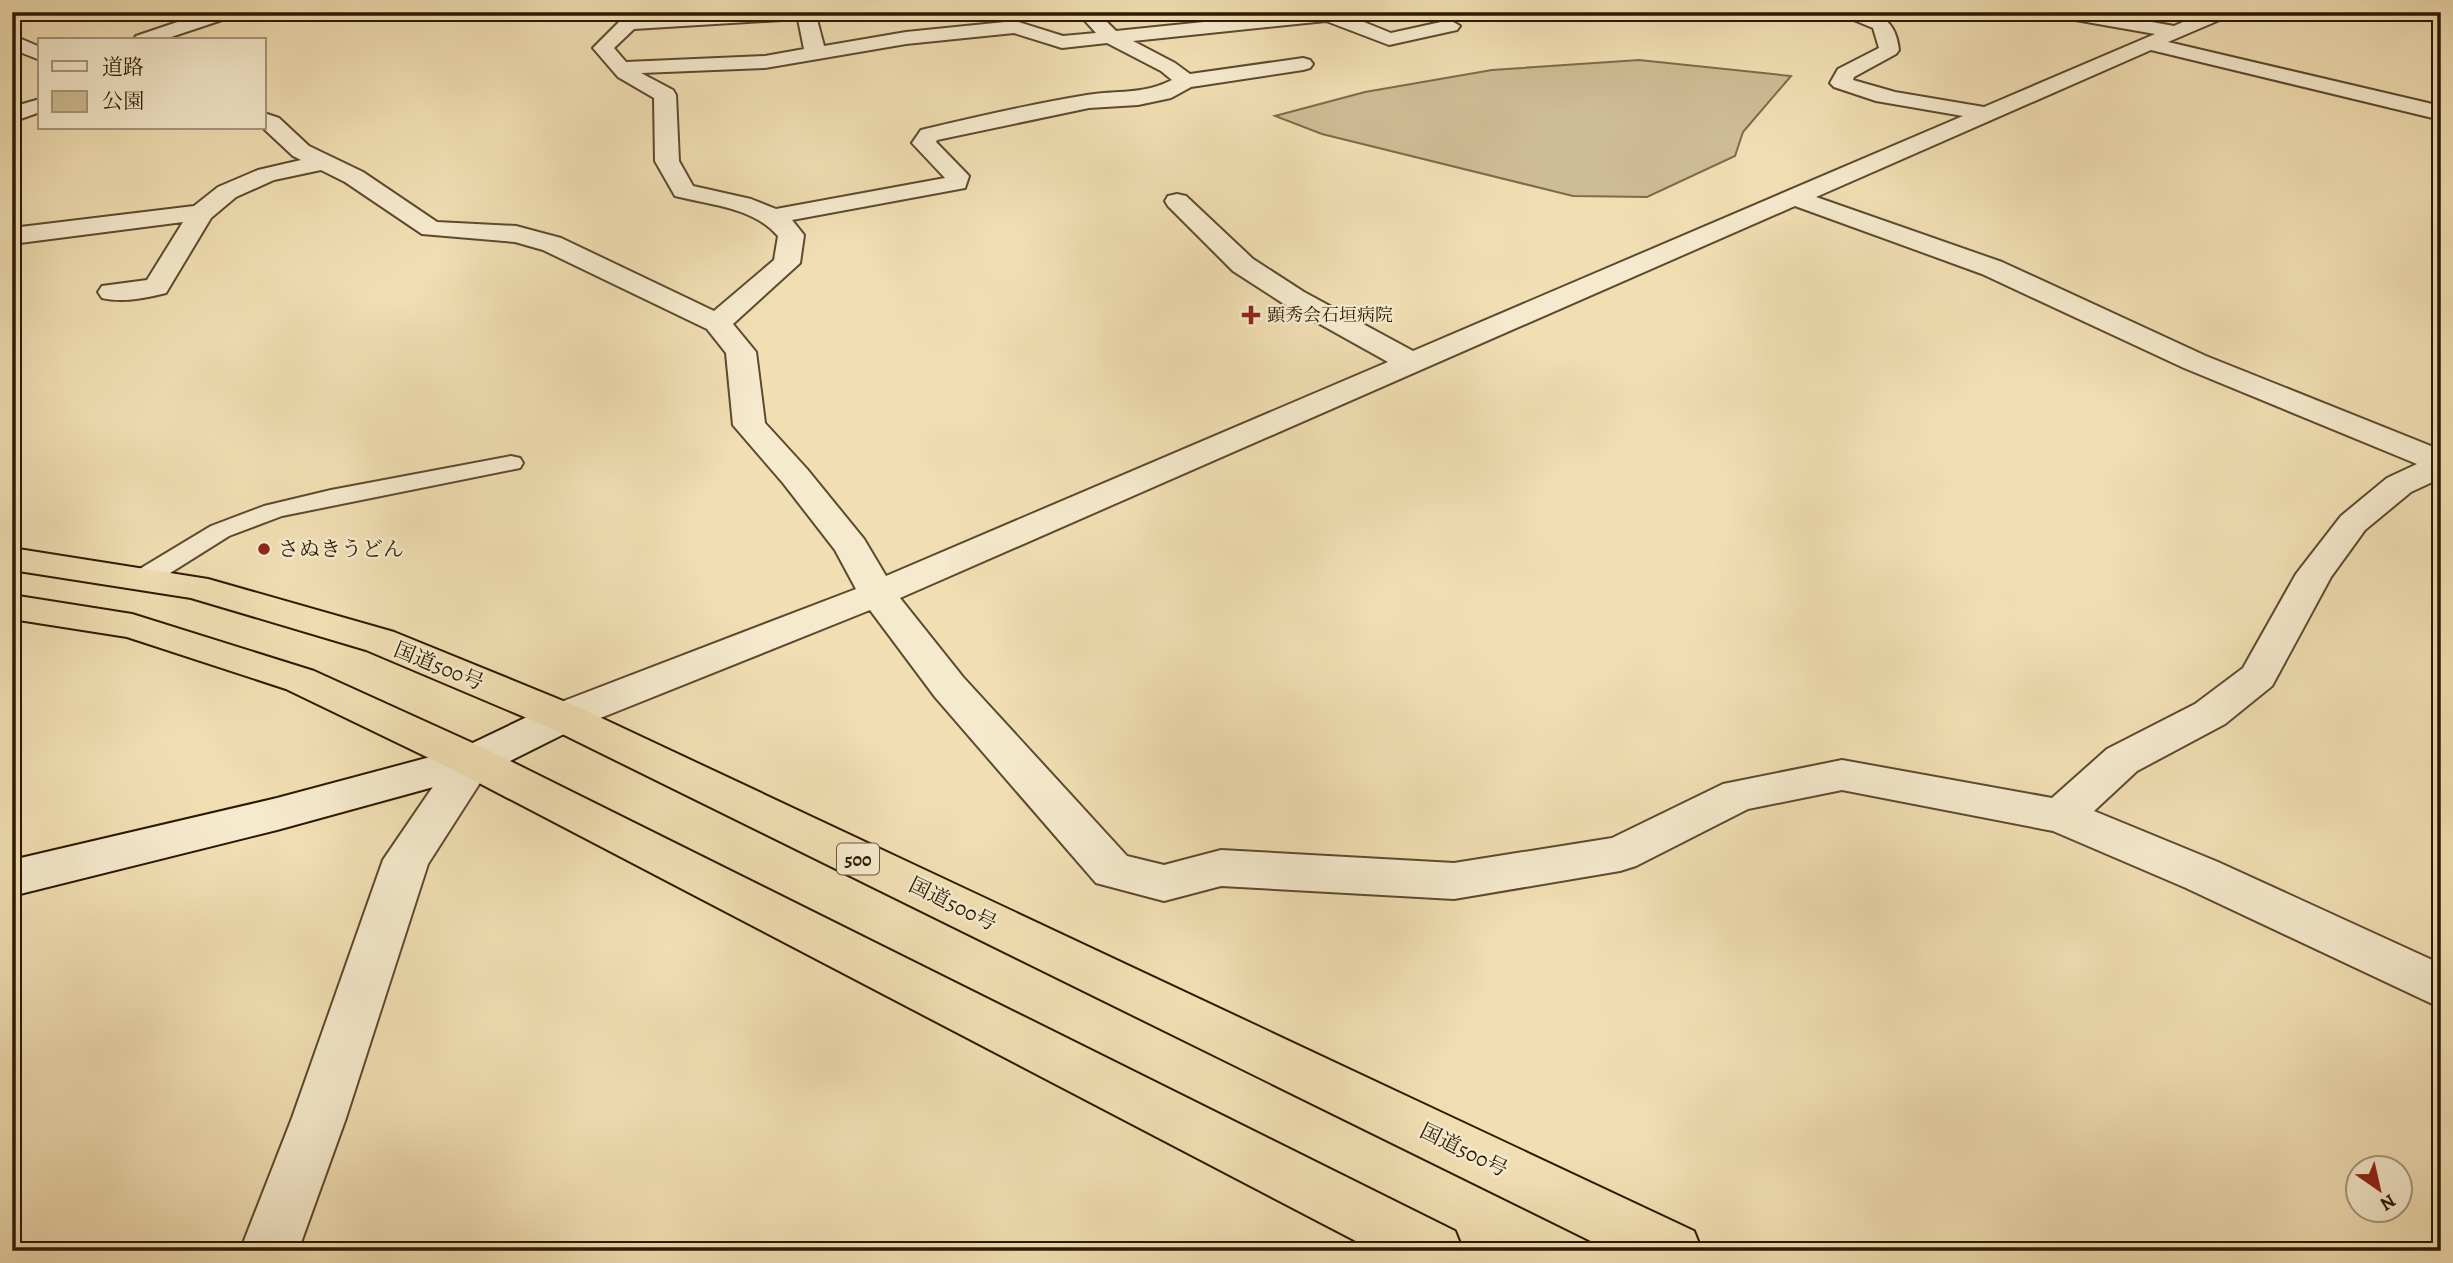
<svg xmlns="http://www.w3.org/2000/svg" width="2453" height="1263" viewBox="0 0 2453 1263" font-family="Alegreya,'Noto Serif JP',serif">
  <style>
    .green { fill: #cfbd95; stroke: #7d6b4b; stroke-width: 2 }
    .lines { fill: none; stroke-linecap: round; stroke-linejoin: round }
    .lane-casing { stroke: #5c4a2e; stroke-width: 4 }
    .street-casing { stroke: #5c4a2e; stroke-width: 4 }
    .secondary-casing { stroke: #2b1901; stroke-width: 4 }
    .highway-casing { stroke: #2b1901; stroke-width: 4 }
    .lane { fill: #f6eace; fill-rule: evenodd }
    .street { fill: #f6eace; fill-rule: evenodd }
    .secondary { fill: #f6eace; fill-rule: evenodd }
    .highway { fill: #f1dfb3; fill-rule: evenodd }
    .poi-dot { fill: #8f2418; stroke: #f6eace; stroke-width: 2.5 }
    .labels { text-anchor: middle; stroke-width: 5; stroke-linejoin: round; paint-order: stroke }
    .far-poi-label { font-size: 18px; fill: #2b1901; stroke: #f6eace; text-anchor: start }
    .shield { fill: #f6eace; stroke: #68583e; stroke-width: 2 }
    .shield-label { font-size: 19px; font-weight: bold; fill: #2b1901 }
    .poi-label { font-size: 21px; fill: #2b1901; stroke: #f6eace; text-anchor: start }
    .street-label { font-size: 21px; fill: #2b1901; stroke: #f6eace }
  </style>
  <rect width="100%" height="100%" fill="#f1dfb3"/>
  <filter id="stains"><feTurbulence type="fractalNoise" baseFrequency=".00286" numOctaves="4"/><feColorMatrix values="0 0 0 0 .2 0 0 0 0 .09 0 0 0 0 .02 0 0 0 .5 -.17"/></filter>
  <radialGradient id="worn" r=".72"><stop offset=".6" stop-color="#630" stop-opacity="0"/><stop offset="1" stop-color="#630" stop-opacity=".3"/></radialGradient>
  <path class="green" d="M1639,60L1791,76L1743,132L1735,156L1647,197L1573,196L1322,134L1275,116L1365,92L1492,70Z"/>
  <g class="lines">
    <defs>
      <path id="lane" d="M511,456L520,458L523,463L520,468L282,516L229,536L151,585L142,587L133,585L129,579L133,573L211,526L264,506L331,490Z"/>
      <g id="street">
        <path d="M207,12H236L234,16L162,40H133L136,36Z"/>
        <path d="M629,12H649L646,16L719,12H815L824,46L906,32L1015,21L1063,36L1096,33L1077,12H1097L1116,31L1302,12H1371L1369,16L1354,18L1391,33L1450,20L1460,26L1457,30L1389,45L1326,21L1133,41L1175,63L1190,74L1303,58L1310,60L1313,64L1310,68L1303,70L1191,87L1171,98L1138,105L1089,108L937,140L936,142L969,176L965,188L792,220L804,235L800,263L733,324L756,352L765,423L807,469L864,539L886,576L1388,362L1284,304L1233,271L1168,206L1165,201L1168,196L1177,194L1186,196L1253,259L1304,292L1413,351L1963,116L1876,101L1834,87L1830,83L1838,69L1879,48L1873,28L1844,16L1842,12C1873,12 1895,13 1899,50L1896,54L1854,77L1853,80L1895,92L1984,107L2155,34L2064,18L2055,12H2097L2174,26L2205,12H2231L2229,16L2168,42L2441,106V120L2151,50L1816,197L2002,262L2206,356L2441,450V478L2411,492L2365,530L2331,577L2272,686L2225,724L2137,771L2094,811L2218,862L2441,964V1008L2186,888L2053,831L1842,790L1748,809L1636,866L1620,871L1454,899L1221,886L1164,901L1096,883L935,697L870,610L578,727L563,731L548,727L542,717L548,707L856,589L835,550L783,483L733,425L726,353L707,329L543,250L515,242L422,234L345,182L321,170L274,180L236,197L211,218L166,293C147,298 121,303 102,298L98,292L102,286L147,280L183,222L12,244V228L194,206L218,187L258,170L301,160L293,156L263,128L264,113L279,118L309,146L363,172L437,222L516,226L561,238L714,311L774,260L778,236C753,207 710,205 675,196L655,161L654,98L618,77L593,48ZM798,19L804,49L765,56L626,62L614,48L634,29ZM1014,33L1062,48L1107,43L1161,71L1172,80C1143,95 1117,90 1087,95C1032,104 975,117 921,130L912,143L945,178L776,209L751,199L693,186L679,161L676,95L673,90L641,73L765,68L906,44ZM1795,206L1982,274L2184,368L2417,464L2387,478L2341,516L2296,574L2243,668L2195,704L2107,749L2052,798L1842,760L1723,784L1612,838L1454,863L1221,850L1164,865L1127,856L963,677L900,598Z"/>
        <path d="M12,35L40,47V60L12,49Z"/>
        <path d="M40,99V112L12,122V107Z"/>
        <path d="M473,746L488,750L494,761L428,864L346,1118L298,1251H240L292,1118L383,860L458,750Z"/>
      </g>
      <path id="secondary" d="M563,703L578,707L584,717L578,727L488,772L277,830L12,896V860L277,798L460,749L548,707Z"/>
      <g id="highway">
        <path d="M12,548L208,579L394,632L578,707L1694,1231L1702,1251H1611L548,727L366,650L191,598L12,570Z"/>
        <path d="M12,595L132,614L314,671L488,750L1455,1231L1463,1251H1375L458,772L286,689L127,637L12,619Z"/>
      </g>
    </defs>
    <use href="#lane" class="lane-casing"/>
    <use href="#street" class="street-casing"/>
    <use href="#secondary" class="secondary-casing"/>
    <use href="#highway" class="highway-casing"/>
    <use href="#lane" class="lane"/>
    <use href="#street" class="street"/>
    <use href="#secondary" class="secondary"/>
    <use href="#highway" class="highway"/>
  </g>
  <g class="poi-dot">
    <path d="M1247.5 304.5h7v7h7v7h-7v7h-7v-7h-7v-7h7z"/>
    <circle cx="264" cy="549" r="7"/>
  </g>
  <g class="labels">
    <g class="far-poi-label">
      <text x="1267" y="321">顕秀会石垣病院</text>
    </g>
    <rect class="shield" x="837" y="843.5" width="42" height="31" rx="5"/>
    <g class="shield-label">
      <text x="858" y="866">500</text>
    </g>
    <g class="poi-label">
      <text x="278" y="556">さぬきうどん</text>
    </g>
    <g class="street-label">
      <text transform="translate(439 666) rotate(22)" y="7">国道500号</text>
      <text transform="translate(953 904) rotate(26)" y="7">国道500号</text>
      <text transform="translate(1464 1150) rotate(26)" y="7">国道500号</text>
    </g>
  </g>
  <rect width="2453" height="1263" fill="none" stroke="#f1dfb3" stroke-width="42"/>
  <rect x="14" y="14" width="2425" height="1235" fill="none" stroke="#2b1901" stroke-width="3.5"/>
  <rect x="21" y="21" width="2411" height="1221" fill="none" stroke="#2b1901" stroke-width="2"/>
  <rect x="38" y="38" width="228" height="91" fill="#f6eace" stroke="#a5967c" stroke-width="2"/>
  <rect x="52" y="61" width="35" height="10" fill="#f6eace" stroke="#a5967c" stroke-width="2"/>
  <text x="102" y="74" font-size="21" fill="#2b1901">道路</text>
  <rect x="52" y="91" width="35" height="21" fill="#cfbd95" stroke="#a5967c" stroke-width="2"/>
  <text x="102" y="108" font-size="21" fill="#2b1901">公園</text>
  <g transform="translate(2379 1189) rotate(146)"><circle r="33" fill="#f6eace" stroke="#a5967c" stroke-width="2"/>
  <path d="M0-5L12 26L0 18L-12 26Z" fill="#8f2418"/>
  <text y="-10" font-size="19" font-weight="bold" text-anchor="middle" fill="#2b1901">N</text>
  </g>
  <rect width="100%" height="100%" filter="url(#stains)"/>
  <rect width="100%" height="100%" fill="url(#worn)"/>
</svg>
